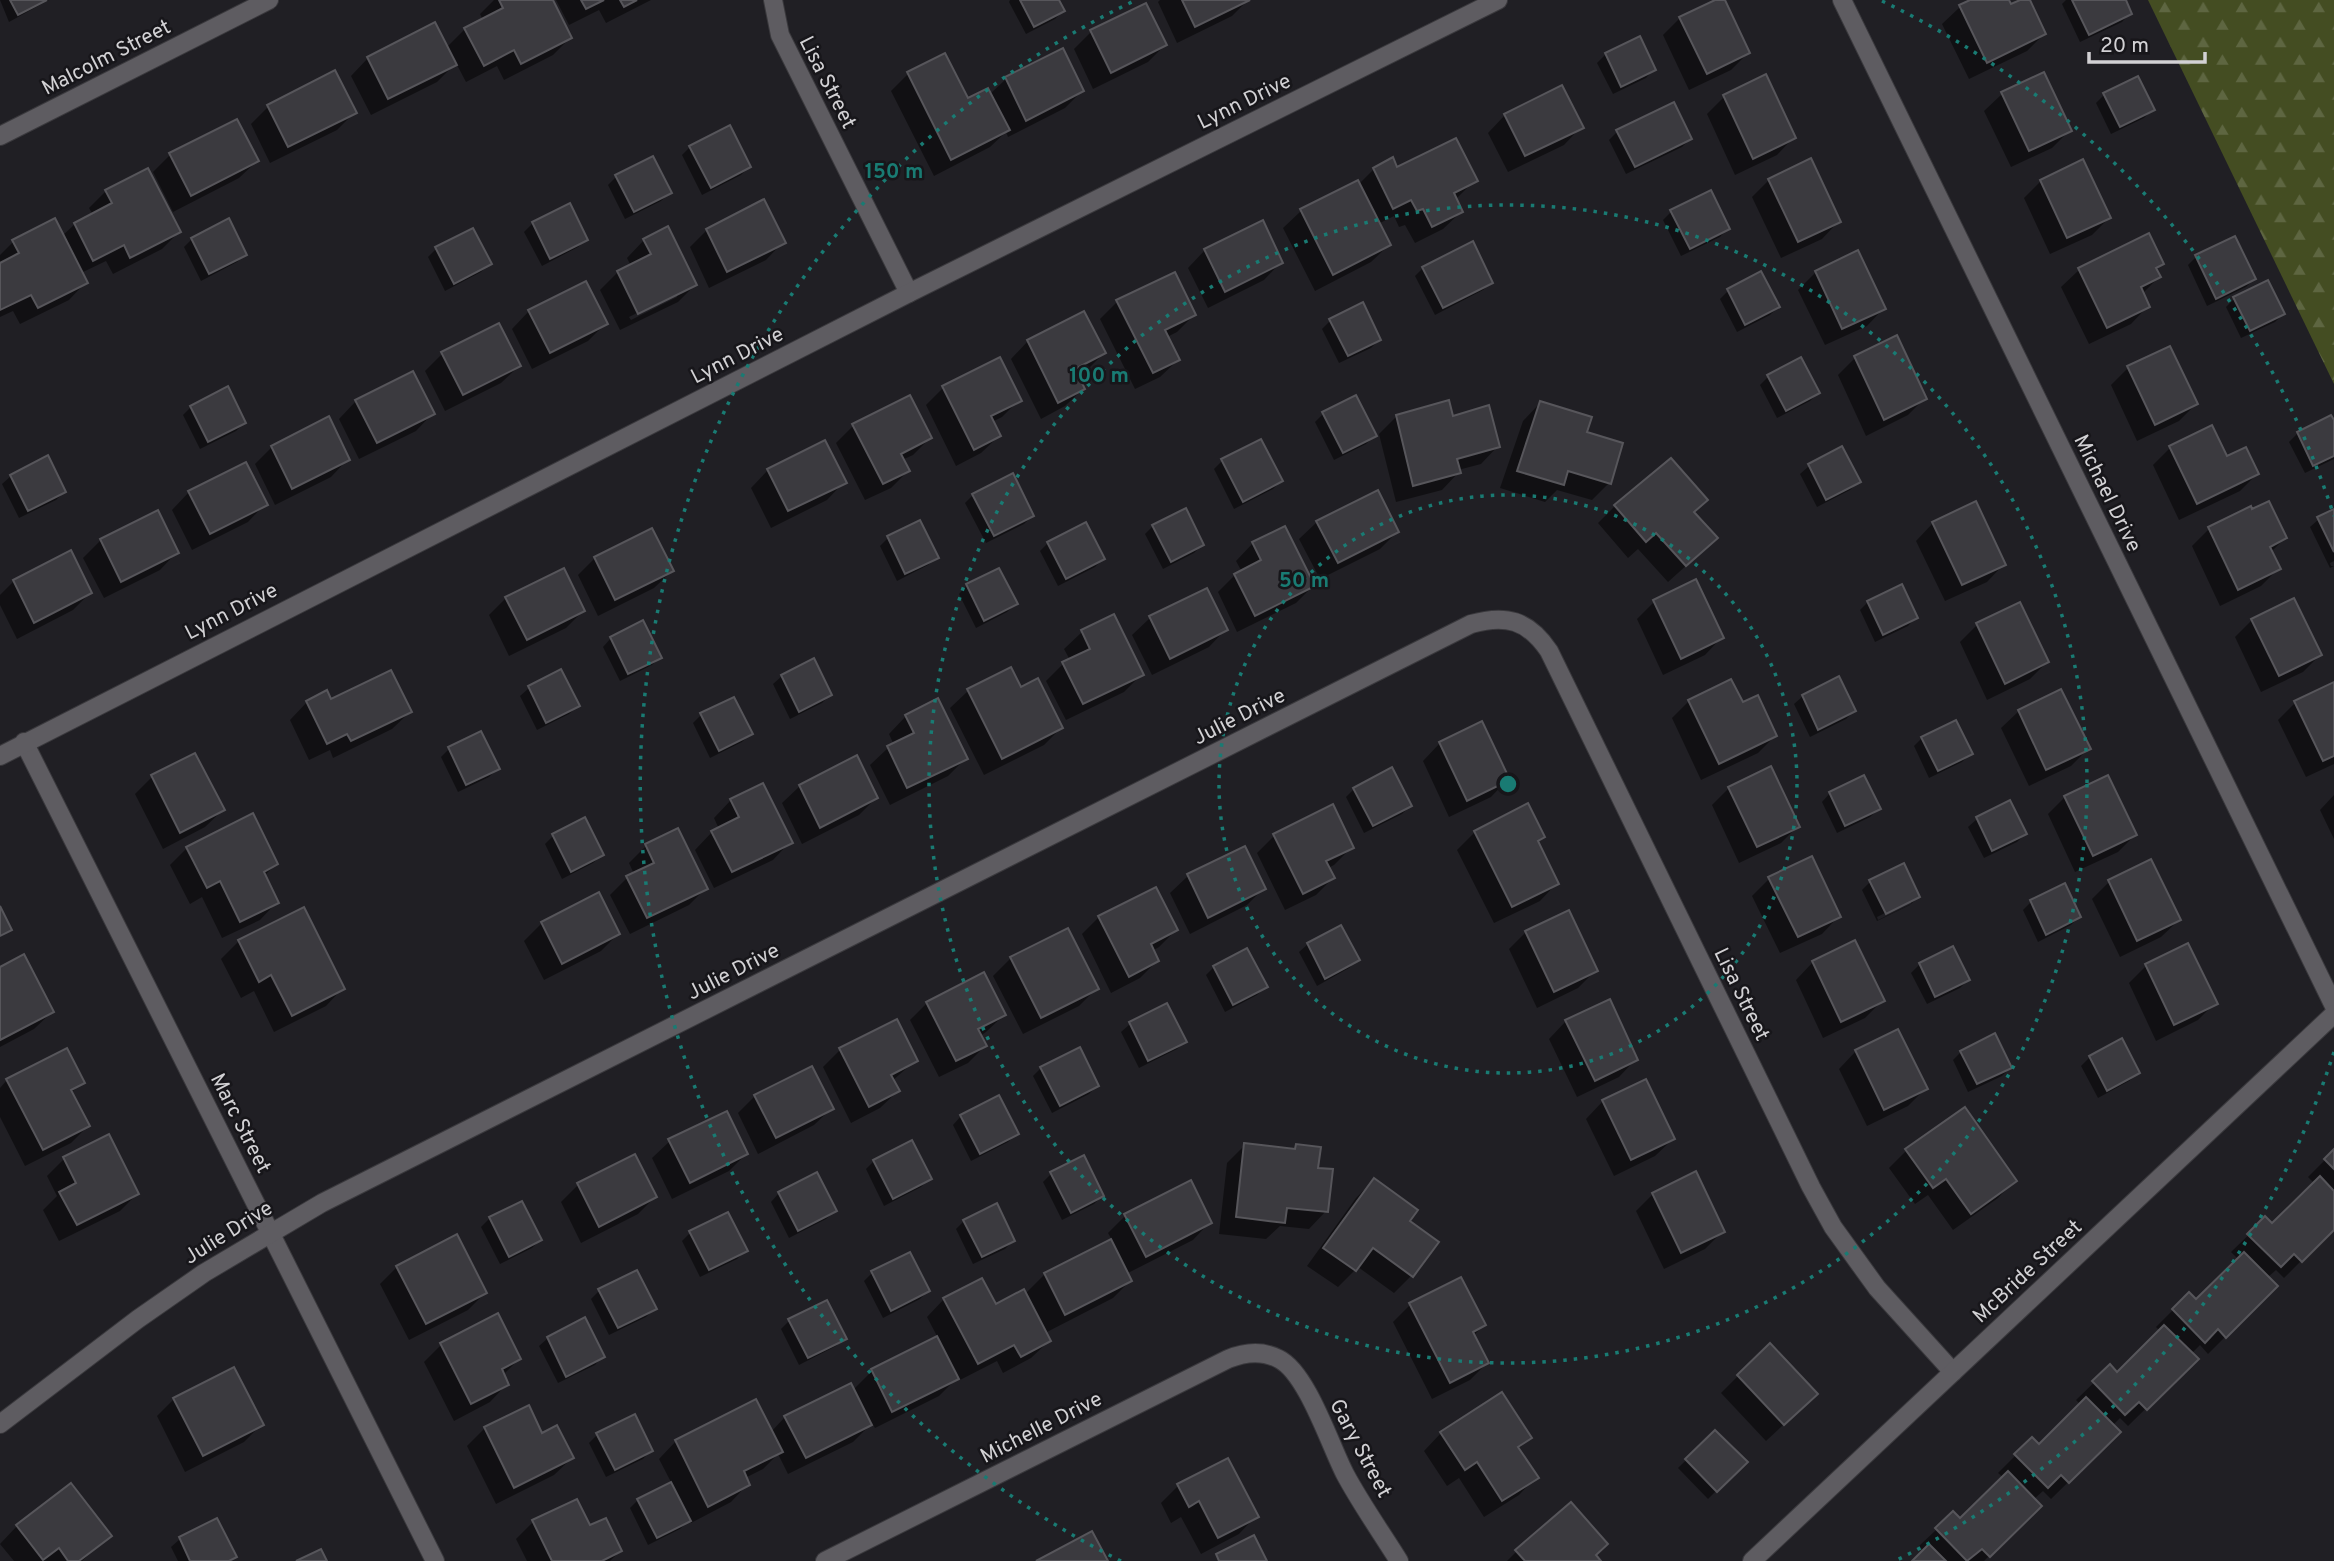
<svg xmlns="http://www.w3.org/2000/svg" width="2334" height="1561" viewBox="0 0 2334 1561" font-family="Overpass,sans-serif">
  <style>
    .forest { fill: url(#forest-firs) }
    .shadow { fill: #0007; fill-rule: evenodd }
    .building { fill: #3b3a3f; stroke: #57565b; stroke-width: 2 }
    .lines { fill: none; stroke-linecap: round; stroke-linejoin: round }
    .street-casing { stroke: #3a393d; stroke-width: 20 }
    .street { stroke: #5e5c61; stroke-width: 18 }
    .ring { fill: none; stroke: #197b73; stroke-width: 3.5; stroke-dasharray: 3.5 7 }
    .labels { text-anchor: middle; stroke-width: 5; stroke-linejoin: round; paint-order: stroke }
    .street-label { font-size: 21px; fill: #d2d1d4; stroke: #17161a }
    .centre { fill: #197b73; stroke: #17161a; stroke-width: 3.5 }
    .ring-label { font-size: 21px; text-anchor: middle; font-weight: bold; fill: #197b73; stroke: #17161a; stroke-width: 5; stroke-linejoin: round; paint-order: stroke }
  </style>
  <defs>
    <pattern id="forest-firs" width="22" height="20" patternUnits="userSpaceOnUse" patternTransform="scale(1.75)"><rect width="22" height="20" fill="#444d22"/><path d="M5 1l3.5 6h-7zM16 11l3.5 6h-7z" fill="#5e6641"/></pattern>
  </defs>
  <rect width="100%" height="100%" fill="#201f24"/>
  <path class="forest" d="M2148,0H2334V384Z"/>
  <g class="shadow">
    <path d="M0,0H49L9,22Z"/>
    <path d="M494,0H551L570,38L553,55L504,80L497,66L466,82L456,63L437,82L371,115L351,76L368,58L446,48L465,29L483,20L480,14Z"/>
    <path d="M556,0H651L606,23L599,10L569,25Z"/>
    <path d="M1010,0H1057L1063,11L1055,19L1026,34L1009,2Z"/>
    <path d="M1160,0H1248L1232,16L1177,43L1158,2Z"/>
    <path d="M1719,0H1723L1748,53L1731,70L1689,90L1663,35L1680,18Z"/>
    <path d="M1974,0H2007L2011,7L2028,0L2044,34L2027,51L1969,79L1942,24L1960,7Z"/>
    <path d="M2066,0H2124L2130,13L2122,22L2080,42L2062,4Z"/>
    <path d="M1146,5L1165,45L1148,62L1093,89L1074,49L1091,32Z"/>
    <path d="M1639,38L1654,69L1646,78L1613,94L1597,63L1606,54Z"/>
    <path d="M1062,50L1082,91L1065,108L1008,137L1006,132L990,147L934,176L891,91L908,74L967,100L990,94L1006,79Z"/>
    <path d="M2044,74L2070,130L2052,148L2011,167L1984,111L2002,94Z"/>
    <path d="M2104,95L2152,110L2144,118L2111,134L2096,103Z"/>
    <path d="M1724,97L1794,137L1777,155L1735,175L1707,114Z"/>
    <path d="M268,107L355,112L337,130L270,163L251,124Z"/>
    <path d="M1505,115L1581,127L1564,145L1508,172L1488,133Z"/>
    <path d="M1617,132L1690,139L1682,147L1626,174L1609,140Z"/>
    <path d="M690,147L749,167L741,175L702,195L682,155Z"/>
    <path d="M170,155L257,161L239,178L173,212L153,172Z"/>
    <path d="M1392,160L1397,169L1475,180L1455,200L1461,212L1443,229L1415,243L1405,225L1399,227L1394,216L1378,224L1389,245L1371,262L1315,291L1283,228L1301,211L1357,182L1358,185L1374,169Z"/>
    <path d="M616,177L670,192L661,201L625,219L608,185Z"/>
    <path d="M1769,180L1839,221L1822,239L1781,258L1752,197Z"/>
    <path d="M2041,181L2109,218L2092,235L2050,254L2024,198Z"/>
    <path d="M106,191L179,232L162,249L113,274L106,261L81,273L86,282L69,300L20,324L13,311L0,317V255L14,241L62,236L75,224L93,215L89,208Z"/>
    <path d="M569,205L586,239L578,247L542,266L524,232L533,223Z"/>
    <path d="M1671,212L1728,228L1720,237L1681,256L1663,220Z"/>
    <path d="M707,230L783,242L766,260L709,288L690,247Z"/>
    <path d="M2148,236L2162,264L2156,270L2159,277L2142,294L2148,306L2131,324L2089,344L2061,287L2079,270Z"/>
    <path d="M2234,238L2254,279L2246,287L2207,306L2188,265L2196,257Z"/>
    <path d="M192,239L245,254L237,262L201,281L184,247Z"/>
    <path d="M644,240L695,285L678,302L620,330L600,290L618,272L631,266L627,258ZM677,293V297L631,320L629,317Z"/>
    <path d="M436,249L489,264L481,272L445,291L428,257Z"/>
    <path d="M1205,250L1281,262L1264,280L1208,308L1188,268Z"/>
    <path d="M1423,268L1491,282L1483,290L1435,315L1415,276Z"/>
    <path d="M1816,272L1884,308L1867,326L1825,345L1798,290Z"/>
    <path d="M1728,291L1778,307L1770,315L1737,332L1720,299Z"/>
    <path d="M2234,299L2283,314L2275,322L2241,338L2226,307Z"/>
    <path d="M1117,302L1194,315L1177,332L1167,337L1178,360L1160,377L1135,389L1100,319Z"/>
    <path d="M529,311L605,324L588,341L532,369L512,329Z"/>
    <path d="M1330,321L1379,340L1371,348L1339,363L1322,329Z"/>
    <path d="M1028,341L1104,353L1087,370L1076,376L1083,389L1065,406L1041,419L1011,359Z"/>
    <path d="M442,354L519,366L501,383L445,411L425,371Z"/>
    <path d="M1855,358L1925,398L1908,415L1866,436L1838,375Z"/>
    <path d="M2128,368L2196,404L2179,421L2137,441L2111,385Z"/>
    <path d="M1768,377L1818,393L1810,401L1777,418L1760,385Z"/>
    <path d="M943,388L1019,400L1002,417L992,422L999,436L981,453L956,466L926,405Z"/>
    <path d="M356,401L433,413L416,431L359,459L339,419Z"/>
    <path d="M1540,403L1585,433L1609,483L1592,500L1557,490L1545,502L1500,488L1523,421Z"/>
    <path d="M191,407L244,423L236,431L200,449L183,415Z"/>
    <path d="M1324,413L1374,436L1366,444L1334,460L1315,422Z"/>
    <path d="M1397,416L1498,446L1481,464L1458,470L1459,472L1442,490L1396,502L1379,434Z"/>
    <path d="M2331,417L2334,424V459L2305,473L2289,442L2298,433Z"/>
    <path d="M853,426L930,438L913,455L902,460L908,471L891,488L865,500L836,443Z"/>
    <path d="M272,447L348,459L331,477L275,505L255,464Z"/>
    <path d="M2170,448L2226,458L2257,474L2240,491L2179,520L2153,465Z"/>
    <path d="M1841,449L1858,482L1850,490L1817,507L1800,474L1809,466Z"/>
    <path d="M1222,461L1281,481L1273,489L1234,509L1214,469Z"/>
    <path d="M768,470L844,482L827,500L771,528L751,488Z"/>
    <path d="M11,476L64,492L56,500L19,518L2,484Z"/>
    <path d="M189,492L265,504L248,522L192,550L172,510Z"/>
    <path d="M973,495L1032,516L1024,524L986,543L965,503Z"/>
    <path d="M1615,506L1692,512L1698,555L1668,582L1638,549L1628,558L1598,523Z"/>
    <path d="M2334,511V561L2330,563L2331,566H2334L2330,568L2310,527L2319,519Z"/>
    <path d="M919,522L937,557L928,565L897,581L880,546L888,538Z"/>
    <path d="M1317,522L1397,532L1380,549L1320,579L1299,539Z"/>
    <path d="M1933,523L2004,564L1987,582L1945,601L1916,541Z"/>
    <path d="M1153,526L1202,545L1194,553L1163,569L1145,534Z"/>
    <path d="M2209,529L2285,538L2271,552L2278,569L2261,586L2220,606L2192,546Z"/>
    <path d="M101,540L177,552L160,570L104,598L83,558Z"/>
    <path d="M1048,543L1103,559L1095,567L1058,586L1040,551Z"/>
    <path d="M1253,543L1313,586L1296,603L1237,632L1218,592L1235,575L1242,572L1236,561Z"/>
    <path d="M595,558L672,571L654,588L598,616L578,575Z"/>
    <path d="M14,581L90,593L73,610L17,639L0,605V595Z"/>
    <path d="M967,585L1015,604L1007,612L976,628L959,594Z"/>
    <path d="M1206,590L1226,629L1209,647L1152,675L1132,635L1150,618Z"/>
    <path d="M506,598L583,611L566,628L509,656L489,615Z"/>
    <path d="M1654,602L1722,637L1705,655L1663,675L1637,619Z"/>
    <path d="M1868,602L1916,617L1908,626L1875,642L1860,610Z"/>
    <path d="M1113,617L1142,674L1124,692L1066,720L1046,681L1063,664L1070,660L1064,649L1082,632Z"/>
    <path d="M2252,620L2320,655L2303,672L2261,692L2235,637Z"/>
    <path d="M1977,625L2047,662L2030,679L1987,700L1960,642Z"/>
    <path d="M611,638L660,657L652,665L620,681L603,647Z"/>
    <path d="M1010,669L1020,690L1061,728L1044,745L984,775L950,708L968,691Z"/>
    <path d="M560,672L578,706L569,714L537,730L520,696L529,688Z"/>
    <path d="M782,676L830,695L822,703L790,719L773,684Z"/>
    <path d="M2334,684V764L2306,777L2278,720L2295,703Z"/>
    <path d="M1803,696L1854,711L1846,719L1810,737L1794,704Z"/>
    <path d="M331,701L410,712L392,729L333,758L330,750L309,760L290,720L307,702Z"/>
    <path d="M1689,701L1742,705L1775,736L1758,753L1701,780L1672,718Z"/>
    <path d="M2019,711L2088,749L2071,766L2029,786L2001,728Z"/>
    <path d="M701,715L750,734L742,742L710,758L693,723Z"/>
    <path d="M906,716L966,758L948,776L890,805L870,765L888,748L894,745L889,734Z"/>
    <path d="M480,733L498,768L489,777L458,792L441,757L449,749Z"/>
    <path d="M1922,738L1970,754L1962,762L1929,778L1914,746Z"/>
    <path d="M1440,743L1508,779L1491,797L1449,817L1423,761Z"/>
    <path d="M152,777L223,810L205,827L163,849L135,794Z"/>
    <path d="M800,786L876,798L859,815L802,844L782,803Z"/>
    <path d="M1729,788L1798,826L1781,843L1739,863L1712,805Z"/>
    <path d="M1354,789L1410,806L1402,814L1364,833L1346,797Z"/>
    <path d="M1830,793L1879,809L1870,817L1837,833L1822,802Z"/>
    <path d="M2334,795V839L2320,810Z"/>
    <path d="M2065,797L2135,835L2118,852L2075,872L2048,814Z"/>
    <path d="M731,800L790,842L773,860L714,888L695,850L712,832L719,829L714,818Z"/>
    <path d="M2010,803L2025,834L2017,842L1984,858L1968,827L1977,819Z"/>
    <path d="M1527,806L1542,837L1537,843L1557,883L1540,901L1494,923L1457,850L1475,832Z"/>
    <path d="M553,836L602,855L593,863L562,879L545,844Z"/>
    <path d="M1274,836L1352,847L1334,865L1328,868L1333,878L1316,895L1285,910L1257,853Z"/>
    <path d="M646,846L706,888L689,905L630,934L610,895L627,878L634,874L629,863Z"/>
    <path d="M187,848L276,864L264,876L277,902L260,920L222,938L202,897L190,904L170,865Z"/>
    <path d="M1244,848L1264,888L1247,905L1190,934L1170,893L1188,876Z"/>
    <path d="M1770,878L1839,916L1822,934L1780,953L1752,896Z"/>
    <path d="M1870,882L1918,897L1910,905L1877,921L1862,890ZM1911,900V904L1878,920L1877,917Z"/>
    <path d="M2109,882L2179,920L2161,937L2120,957L2092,899Z"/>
    <path d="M2064,886L2079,917L2071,925L2038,942L2023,910L2031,902Z"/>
    <path d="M1099,917L1176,930L1159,947L1152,951L1157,961L1140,978L1111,993L1082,934Z"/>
    <path d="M542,923L618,934L601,951L544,980L524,941Z"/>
    <path d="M1067,930L1096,989L1079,1006L1023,1034L993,976L1011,958Z"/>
    <path d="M1526,932L1596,970L1578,988L1537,1008L1509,949Z"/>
    <path d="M239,941L343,988L326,1006L274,1032L254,991L241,998L221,959Z"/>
    <path d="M1308,944L1357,960L1349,968L1317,986L1299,952Z"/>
    <path d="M1813,962L1883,1000L1865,1018L1823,1038L1796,980Z"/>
    <path d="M1920,964L1968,980L1960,988L1927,1004L1911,973Z"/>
    <path d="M2146,966L2215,1003L2198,1020L2156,1041L2129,983Z"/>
    <path d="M1214,967L1265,987L1257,995L1225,1012L1206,975Z"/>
    <path d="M0,969L52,1012L34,1029L0,1047Z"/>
    <path d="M927,1003L1004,1015L986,1032L980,1036L985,1046L968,1063L939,1077L910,1020Z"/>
    <path d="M1167,1005L1185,1041L1177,1049L1139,1068L1121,1032L1130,1024Z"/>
    <path d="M1566,1021L1636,1059L1619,1077L1577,1097L1549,1039Z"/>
    <path d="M2121,1041L2138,1073L2129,1081L2098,1098L2081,1066L2090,1057Z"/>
    <path d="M840,1050L916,1060L892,1081L898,1091L880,1108L851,1123L823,1067Z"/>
    <path d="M1856,1051L1925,1089L1908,1106L1867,1126L1839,1069Z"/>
    <path d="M1961,1052L2010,1068L2002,1076L1968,1092L1953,1060Z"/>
    <path d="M1041,1068L1097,1086L1089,1094L1052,1113L1033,1076Z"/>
    <path d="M7,1080L82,1082L71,1093L88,1126L71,1143L25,1166L0,1117V1088Z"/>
    <path d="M755,1096L832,1108L814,1125L758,1154L738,1113Z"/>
    <path d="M1603,1101L1673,1139L1655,1156L1614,1176L1586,1119Z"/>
    <path d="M961,1116L1016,1134L1008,1142L971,1161L953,1125Z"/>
    <path d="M670,1141L746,1154L729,1171L672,1199L652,1158Z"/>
    <path d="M1245,1145L1292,1150L1296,1146L1316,1169L1326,1211L1309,1229L1280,1226L1266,1239L1219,1234L1227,1163Z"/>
    <path d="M1907,1150L2015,1180L1998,1198L1953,1230L1928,1195L1915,1204L1889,1168Z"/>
    <path d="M2334,1151V1228L2284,1278L2276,1270L2267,1278L2276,1286L2208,1354L2200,1345L2191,1354L2196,1359L2128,1426L2120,1418L2112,1426L2119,1432L2051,1499L2043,1491L2033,1500L2039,1506L1984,1561H1914L1924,1551L1919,1546L1953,1514L1960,1521L2004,1478L1998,1473L2032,1439L2039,1447L2081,1405L2076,1400L2110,1367L2117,1374L2160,1331L2156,1327L2189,1294L2196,1302L2239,1260L2231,1252L2265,1219L2272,1226L2315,1184L2308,1177Z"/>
    <path d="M64,1159L137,1194L120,1211L59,1241L43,1210L57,1196L47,1176Z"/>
    <path d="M874,1161L929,1179L921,1187L884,1206L866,1169Z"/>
    <path d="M1051,1174L1102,1196L1094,1204L1062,1220L1043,1182Z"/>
    <path d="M1374,1180L1411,1276L1394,1293L1358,1267L1338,1287L1307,1266L1356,1198Z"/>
    <path d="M578,1185L655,1197L638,1214L581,1243L561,1202Z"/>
    <path d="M779,1193L835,1211L826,1219L789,1238L771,1202Z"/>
    <path d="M1653,1194L1723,1231L1705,1249L1664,1269L1636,1211Z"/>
    <path d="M521,1203L540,1240L532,1248L500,1264L481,1227L490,1218Z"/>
    <path d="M1125,1216L1210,1222L1193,1240L1126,1274L1130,1281L1113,1298L1045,1333L1049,1341L1031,1358L1003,1373L997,1361L960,1380L958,1377L939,1396L875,1428L872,1423L853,1442L788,1474L778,1454L763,1469L745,1478L748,1484L731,1502L691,1523L689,1520L680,1529L648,1545L630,1508L638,1500L672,1484L659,1459L676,1441L771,1432L785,1417L853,1390L872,1371L938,1338L927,1317L944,1299L995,1306L1025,1294L1045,1274L1112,1240L1108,1233Z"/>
    <path d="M964,1221L1013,1241L1005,1249L973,1264L956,1229Z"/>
    <path d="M690,1233L746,1250L737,1259L700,1277L682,1241Z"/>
    <path d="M397,1267L485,1293L468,1310L409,1340L380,1284Z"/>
    <path d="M872,1273L928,1291L920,1299L883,1318L864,1281Z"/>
    <path d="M1460,1279L1484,1325L1473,1336L1487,1363L1470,1380L1432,1399L1393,1322L1410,1305Z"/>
    <path d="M599,1291L655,1308L646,1317L609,1335L591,1299Z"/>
    <path d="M789,1321L845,1338L836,1346L799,1365L781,1329Z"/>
    <path d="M548,1338L603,1356L595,1365L558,1383L539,1346Z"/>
    <path d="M441,1345L519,1359L503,1375L507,1384L490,1402L454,1421L424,1362Z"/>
    <path d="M1738,1376L1798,1411L1766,1441L1721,1393Z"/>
    <path d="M174,1399L262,1424L244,1442L185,1472L157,1416Z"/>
    <path d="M485,1428L541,1435L572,1458L554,1475L496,1504L467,1446Z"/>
    <path d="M1715,1432L1745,1462L1708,1499L1678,1468Z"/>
    <path d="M1441,1433L1530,1438L1518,1449L1536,1477L1519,1495L1484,1517L1459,1478L1447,1486L1424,1451Z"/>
    <path d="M597,1435L651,1450L643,1459L606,1477L589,1443Z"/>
    <path d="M1178,1486L1256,1516L1239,1534L1201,1554L1181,1517L1171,1523L1161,1503Z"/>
    <path d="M217,1520L235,1557L231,1561H178L171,1547L180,1539Z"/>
    <path d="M533,1522L590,1528L620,1551L610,1561H527L516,1539Z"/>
    <path d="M17,1526L109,1536L82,1561H14L0,1544Z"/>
    <path d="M1517,1551L1594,1556L1599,1561H1507Z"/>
  </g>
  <g class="building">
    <path d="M10,0H47L18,15Z"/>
    <path d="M499,0H553L572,38L521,64L514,50L484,66L464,28L503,8Z"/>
    <path d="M581,0H604L586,9Z"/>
    <path d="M620,0H637L624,7Z"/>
    <path d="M1020,0H1059L1065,11L1034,27Z"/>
    <path d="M1182,0H1250L1195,27Z"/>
    <path d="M1715,0H1725L1750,53L1707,74L1679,17Z"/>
    <path d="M1970,0H2009L2011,4L2020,0H2030L2046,34L1987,63L1959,5Z"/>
    <path d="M2072,0H2126L2132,14L2089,35Z"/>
    <path d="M1146,3L1167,45L1111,73L1090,30Z"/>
    <path d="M435,22L457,65L388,99L367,57Z"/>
    <path d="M1640,36L1656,70L1621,87L1605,53Z"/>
    <path d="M1063,48L1084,91L1026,121L1005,77Z"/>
    <path d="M945,53L968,98L988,88L1010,130L951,160L907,72Z"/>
    <path d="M335,70L357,113L288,147L267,105Z"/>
    <path d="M2044,72L2072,131L2029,151L2001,92Z"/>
    <path d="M1766,74L1796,138L1753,159L1723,95Z"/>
    <path d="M2138,76L2155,110L2120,127L2103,93Z"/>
    <path d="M1562,85L1584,128L1525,156L1504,114Z"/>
    <path d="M1674,102L1692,139L1635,167L1616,130Z"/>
    <path d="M237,119L259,161L191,196L169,153Z"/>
    <path d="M730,125L751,167L711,188L689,146Z"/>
    <path d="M1456,138L1478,181L1454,193L1463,212L1432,227L1423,209L1417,211L1411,200L1393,209L1373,168L1393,157L1397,167Z"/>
    <path d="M653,156L672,193L634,212L615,175Z"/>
    <path d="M1811,158L1841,222L1798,242L1768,179Z"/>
    <path d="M2083,159L2111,218L2067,238L2040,180Z"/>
    <path d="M148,168L181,232L130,258L124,245L93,261L74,223L112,203L105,190Z"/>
    <path d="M1358,180L1391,245L1333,275L1300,209Z"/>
    <path d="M1711,190L1730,229L1690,249L1670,210Z"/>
    <path d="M764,199L786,243L727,272L706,229Z"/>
    <path d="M570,203L588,240L550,259L532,222Z"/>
    <path d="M55,218L88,283L38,308L31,295L0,310V263L19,253L12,240Z"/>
    <path d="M229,218L247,255L209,274L191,238Z"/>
    <path d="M1263,220L1283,263L1225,292L1204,249Z"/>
    <path d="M668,226L697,285L638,314L617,271L651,254L643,239Z"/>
    <path d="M473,228L492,264L454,284L435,247Z"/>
    <path d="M2149,233L2164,264L2156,268L2161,277L2141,287L2150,307L2107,328L2078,268Z"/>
    <path d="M2235,236L2256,279L2216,299L2195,255Z"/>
    <path d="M1473,241L1493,283L1443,308L1422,267Z"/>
    <path d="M1858,250L1886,309L1842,329L1815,271Z"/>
    <path d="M1761,271L1780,307L1745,325L1727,289Z"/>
    <path d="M1175,272L1196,315L1165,330L1180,360L1153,373L1116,300Z"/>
    <path d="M2268,280L2285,314L2250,331L2233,297Z"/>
    <path d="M586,281L608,324L550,353L528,310Z"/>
    <path d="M1363,302L1381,340L1348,356L1329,319Z"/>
    <path d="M1084,311L1106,353L1075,369L1085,389L1058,403L1027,340Z"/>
    <path d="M499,323L521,366L463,395L441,352Z"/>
    <path d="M1897,335L1927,399L1884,420L1854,356Z"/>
    <path d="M2170,346L2198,404L2155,425L2127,366Z"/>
    <path d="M1000,357L1022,401L991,416L1001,436L974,450L942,386Z"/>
    <path d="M1801,357L1820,393L1786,411L1767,375Z"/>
    <path d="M413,371L435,414L377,443L355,400Z"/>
    <path d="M228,386L246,423L208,442L190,406Z"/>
    <path d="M910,395L932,438L901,454L910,471L883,484L852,424Z"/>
    <path d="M1356,395L1377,436L1343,453L1322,412Z"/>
    <path d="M1449,400L1453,416L1489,405L1500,447L1457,459L1461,473L1413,486L1396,415Z"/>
    <path d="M1540,401L1592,417L1587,432L1623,443L1611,484L1568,471L1564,485L1517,471Z"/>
    <path d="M2331,415L2334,420V456L2313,466L2297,432Z"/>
    <path d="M329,416L350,460L292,489L271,446Z"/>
    <path d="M2212,425L2227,456L2246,447L2259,474L2197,504L2169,446Z"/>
    <path d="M1261,439L1283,481L1243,502L1221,459Z"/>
    <path d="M825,440L847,483L788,511L767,469Z"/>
    <path d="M1842,446L1861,482L1826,500L1808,464Z"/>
    <path d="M48,455L66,492L28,511L10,475Z"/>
    <path d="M1671,458L1708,500L1694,512L1718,538L1686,566L1656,533L1646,542L1614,505Z"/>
    <path d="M246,462L268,505L210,534L188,491Z"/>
    <path d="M1013,473L1034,516L994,536L972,494Z"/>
    <path d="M1378,490L1399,532L1338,563L1316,521Z"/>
    <path d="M1976,501L2006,565L1962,585L1932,522Z"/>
    <path d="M2269,501L2287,538L2270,547L2281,569L2238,590L2208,527L2251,506L2252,509Z"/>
    <path d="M1186,508L1204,545L1171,562L1152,525Z"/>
    <path d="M2334,509V552L2317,517Z"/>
    <path d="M158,510L179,553L121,582L100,539Z"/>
    <path d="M920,520L939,558L905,574L887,536Z"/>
    <path d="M1086,522L1105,559L1066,579L1047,542Z"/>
    <path d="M1285,526L1315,586L1255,616L1234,574L1261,560L1252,542Z"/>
    <path d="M652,528L674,571L615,600L594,557Z"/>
    <path d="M71,550L92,593L34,623L13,580Z"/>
    <path d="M564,568L585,611L527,640L505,597Z"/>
    <path d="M999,568L1018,604L984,621L966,584Z"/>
    <path d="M1696,579L1724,638L1681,659L1653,600Z"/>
    <path d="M1902,584L1918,618L1883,635L1867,601Z"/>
    <path d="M1207,588L1228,630L1170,659L1149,616Z"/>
    <path d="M2294,598L2322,655L2279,676L2251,619Z"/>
    <path d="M2020,602L2049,662L2005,684L1976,623Z"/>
    <path d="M1114,614L1144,675L1083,704L1062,662L1090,649L1081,630Z"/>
    <path d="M643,620L662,658L628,674L610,637Z"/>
    <path d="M814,658L832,695L799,712L781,675Z"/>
    <path d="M1011,667L1021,687L1038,678L1063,728L1002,759L967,689Z"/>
    <path d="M561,669L580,706L546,723L528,686Z"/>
    <path d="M391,670L412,712L351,741L347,734L327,744L306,701L327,690L331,699Z"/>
    <path d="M1839,676L1856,711L1818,730L1802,695Z"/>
    <path d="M1731,679L1743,702L1758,695L1777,736L1719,764L1688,700Z"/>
    <path d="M2334,682V756L2323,761L2294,701Z"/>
    <path d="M2061,689L2091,749L2046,770L2018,710Z"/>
    <path d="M734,697L753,734L719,751L700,713Z"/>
    <path d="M938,698L968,759L907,788L887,746L914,733L905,715Z"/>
    <path d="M1956,720L1973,754L1938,771L1921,737Z"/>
    <path d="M1482,721L1510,780L1467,801L1439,742Z"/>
    <path d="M481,731L500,769L466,785L448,747Z"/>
    <path d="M195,753L225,810L180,833L151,775Z"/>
    <path d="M857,755L878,798L820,828L799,785Z"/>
    <path d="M1771,766L1800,827L1757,847L1728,787Z"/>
    <path d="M1392,767L1412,806L1373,826L1353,788Z"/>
    <path d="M1864,775L1881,809L1845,826L1829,792Z"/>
    <path d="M2108,775L2137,835L2093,856L2064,796Z"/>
    <path d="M763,783L793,843L732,872L711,831L739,817L730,799Z"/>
    <path d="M2010,800L2027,834L1992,851L1976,817Z"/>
    <path d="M1528,803L1545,837L1538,841L1559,884L1512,907L1474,831Z"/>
    <path d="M1333,804L1354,848L1326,861L1335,878L1303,894L1273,834Z"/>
    <path d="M253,813L278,864L264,872L279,903L240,922L220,881L207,888L186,847Z"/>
    <path d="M585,817L604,855L571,872L552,834Z"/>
    <path d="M678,828L708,889L647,918L626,876L654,863L645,844Z"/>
    <path d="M1245,846L1266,889L1208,918L1187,874Z"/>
    <path d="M1812,856L1841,917L1798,937L1768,877Z"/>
    <path d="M2151,859L2181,920L2137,941L2108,880Z"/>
    <path d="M1904,863L1920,897L1886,914L1869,880Z"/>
    <path d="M2065,883L2081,917L2046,935L2030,900Z"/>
    <path d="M1156,887L1178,930L1151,944L1159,961L1129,977L1098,916Z"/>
    <path d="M599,892L620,934L562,964L541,922Z"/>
    <path d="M0,906L12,930L0,936Z"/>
    <path d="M304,907L345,989L292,1016L271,975L259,982L238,940Z"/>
    <path d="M1569,910L1598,971L1554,992L1525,931Z"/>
    <path d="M1341,925L1360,960L1325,979L1307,943Z"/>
    <path d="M1068,928L1099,989L1041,1018L1010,957Z"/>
    <path d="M1855,940L1885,1001L1841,1022L1812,961Z"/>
    <path d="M2188,943L2218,1004L2174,1025L2145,964Z"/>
    <path d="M1953,946L1970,980L1935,997L1919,963Z"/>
    <path d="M1247,948L1268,987L1233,1005L1213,966Z"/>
    <path d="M24,954L54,1012L0,1040V967Z"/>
    <path d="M984,972L1006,1015L978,1029L987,1046L956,1061L926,1002Z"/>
    <path d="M1610,999L1638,1060L1595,1081L1565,1020Z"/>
    <path d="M1167,1003L1187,1042L1148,1061L1129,1022Z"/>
    <path d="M897,1019L918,1061L891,1075L900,1091L869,1107L839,1048Z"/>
    <path d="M1898,1029L1928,1089L1884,1110L1855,1050Z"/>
    <path d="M1995,1033L2012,1068L1977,1084L1960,1051Z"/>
    <path d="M2122,1038L2140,1073L2107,1091L2089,1056Z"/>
    <path d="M1080,1047L1099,1086L1060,1106L1040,1067Z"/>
    <path d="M67,1048L85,1083L71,1090L90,1126L43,1150L6,1079Z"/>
    <path d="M812,1066L834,1109L776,1138L754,1095Z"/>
    <path d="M1646,1079L1675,1139L1631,1160L1602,1100Z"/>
    <path d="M999,1095L1019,1134L980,1154L960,1115Z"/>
    <path d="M1965,1107L2017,1181L1971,1214L1946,1179L1933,1188L1905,1149Z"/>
    <path d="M727,1111L748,1154L690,1183L668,1139Z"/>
    <path d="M109,1134L139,1194L77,1225L59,1192L76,1183L63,1157Z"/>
    <path d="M912,1140L932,1179L893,1199L873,1160Z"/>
    <path d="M1244,1143L1295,1149L1296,1144L1321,1147L1318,1168L1333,1169L1328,1212L1287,1208L1285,1223L1236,1217Z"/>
    <path d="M2334,1149V1169L2324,1159Z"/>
    <path d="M635,1154L657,1197L599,1227L577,1183Z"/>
    <path d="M1084,1155L1104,1196L1071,1213L1050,1172Z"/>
    <path d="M1696,1171L1725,1232L1681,1253L1652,1193Z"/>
    <path d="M817,1172L837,1211L798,1231L778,1192Z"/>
    <path d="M2320,1176L2334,1191V1230L2302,1262L2294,1254L2281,1267L2247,1234L2265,1216L2272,1223Z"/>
    <path d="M1374,1178L1418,1210L1410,1221L1439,1242L1413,1277L1373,1248L1356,1271L1323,1248Z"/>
    <path d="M1191,1180L1212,1223L1146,1257L1124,1214Z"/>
    <path d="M522,1201L542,1240L509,1257L489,1217Z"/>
    <path d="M997,1203L1015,1241L982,1257L963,1220Z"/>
    <path d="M728,1212L748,1251L709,1270L689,1231Z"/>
    <path d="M457,1234L487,1293L426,1324L396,1266Z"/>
    <path d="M1111,1239L1132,1281L1065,1315L1044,1273Z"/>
    <path d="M910,1252L930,1291L891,1311L871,1271Z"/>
    <path d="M2244,1252L2278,1286L2226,1338L2218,1329L2205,1343L2172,1309L2189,1292L2196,1299Z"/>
    <path d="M637,1270L657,1309L618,1328L598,1289Z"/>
    <path d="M1461,1277L1486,1325L1473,1332L1489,1363L1450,1383L1409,1303Z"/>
    <path d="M982,1278L996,1304L1024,1289L1051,1341L1021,1357L1014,1345L978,1364L943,1298Z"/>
    <path d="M827,1300L847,1339L808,1358L788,1319Z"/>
    <path d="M498,1313L521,1359L502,1369L509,1385L471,1404L440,1343Z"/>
    <path d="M585,1317L605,1357L566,1377L547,1337Z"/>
    <path d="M2164,1325L2199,1359L2147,1410L2139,1402L2125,1415L2092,1381L2110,1364L2117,1372Z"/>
    <path d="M937,1336L959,1379L892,1412L871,1369Z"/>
    <path d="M1770,1343L1818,1394L1784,1425L1737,1375Z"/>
    <path d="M234,1367L264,1425L203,1456L173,1398Z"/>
    <path d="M851,1383L872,1425L806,1458L784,1416Z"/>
    <path d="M1502,1392L1532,1438L1518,1447L1539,1478L1502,1501L1477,1462L1465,1470L1440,1432Z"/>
    <path d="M2086,1397L2121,1432L2069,1483L2061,1475L2048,1488L2014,1454L2032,1437L2039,1444Z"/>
    <path d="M756,1399L783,1452L744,1471L750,1485L708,1507L675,1440Z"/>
    <path d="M529,1405L542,1433L557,1425L574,1458L514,1488L484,1427Z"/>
    <path d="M635,1414L653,1451L615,1470L596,1433Z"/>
    <path d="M1715,1430L1748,1462L1717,1492L1685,1459Z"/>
    <path d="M1228,1458L1259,1517L1218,1538L1199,1501L1189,1507L1177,1484Z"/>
    <path d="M2008,1471L2042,1506L1990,1557L1982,1549L1967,1561L1935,1528L1953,1511L1960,1518Z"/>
    <path d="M671,1482L691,1521L657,1538L637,1499Z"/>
    <path d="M71,1483L112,1536L79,1561H68L59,1548L43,1560L16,1525Z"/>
    <path d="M577,1499L590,1525L606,1518L622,1551L602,1561H552L532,1520Z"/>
    <path d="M1571,1502L1608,1544L1596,1555L1601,1561H1525L1515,1550Z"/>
    <path d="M217,1518L237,1557L229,1561H190L179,1537Z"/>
    <path d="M1092,1531L1108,1561H1036Z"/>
    <path d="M1254,1535L1267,1561H1219L1216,1554Z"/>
    <path d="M1929,1544L1946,1561H1912Z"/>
    <path d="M321,1549L327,1561H296Z"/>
  </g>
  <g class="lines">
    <defs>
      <g id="street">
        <path d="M773,0L780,35L909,293"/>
        <path d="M1842,0L2334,1006"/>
        <path d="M0,136L269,0"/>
        <path d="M24,742L435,1561"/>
        <path d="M0,756L909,293L1498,0"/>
        <path d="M0,1424L138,1319L204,1273L322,1203L1471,624C1506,614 1528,620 1549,651L1811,1187L1833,1227L1877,1288L1953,1372"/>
        <path d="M825,1561L1228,1359C1245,1352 1262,1350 1279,1359C1307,1373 1330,1445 1345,1474C1361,1504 1381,1532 1399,1561"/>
        <path d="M1752,1561L2334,1014"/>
      </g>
    </defs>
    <use href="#street" class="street-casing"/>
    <use href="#street" class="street"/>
  </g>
  <g class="ring">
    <circle cx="1508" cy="784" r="289"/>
    <circle cx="1508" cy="784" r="579"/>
    <path d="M2334 1052A868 868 0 0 1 1895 1561M1121 1561A868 868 0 0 1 1134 1M1882 1A868 868 0 0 1 2334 516"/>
  </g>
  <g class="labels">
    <g class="street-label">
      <text transform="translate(106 57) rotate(-27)" y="7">Malcolm Street</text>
      <text transform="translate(828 82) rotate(63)" y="7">Lisa Street</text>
      <text transform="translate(1244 101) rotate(-26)" y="7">Lynn Drive</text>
      <text transform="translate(737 355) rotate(-27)" y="7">Lynn Drive</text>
      <text transform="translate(2108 493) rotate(64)" y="7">Michael Drive</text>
      <text transform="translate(231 611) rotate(-27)" y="7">Lynn Drive</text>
      <text transform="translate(1239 716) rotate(-27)" y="7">Julie Drive</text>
      <text transform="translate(733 971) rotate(-27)" y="7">Julie Drive</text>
      <text transform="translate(1742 994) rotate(64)" y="7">Lisa Street</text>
      <text transform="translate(241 1123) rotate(63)" y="7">Marc Street</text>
      <text transform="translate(228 1232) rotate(-32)" y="7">Julie Drive</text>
      <text transform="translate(2027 1271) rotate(-43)" y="7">McBride Street</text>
      <text transform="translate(1041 1427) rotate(-27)" y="7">Michelle Drive</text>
      <text transform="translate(1361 1448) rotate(62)" y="7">Gary Street</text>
    </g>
  </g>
  <circle cx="1508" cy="784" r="10" class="centre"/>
  <g class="ring-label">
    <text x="894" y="178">150 m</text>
    <text x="1099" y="382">100 m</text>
    <text x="1304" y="587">50 m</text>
  </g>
  <path d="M2089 52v10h116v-10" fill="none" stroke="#d2d1d4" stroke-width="3.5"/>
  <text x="2100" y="52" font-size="21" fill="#d2d1d4" stroke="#17161a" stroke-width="5" paint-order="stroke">20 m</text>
</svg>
